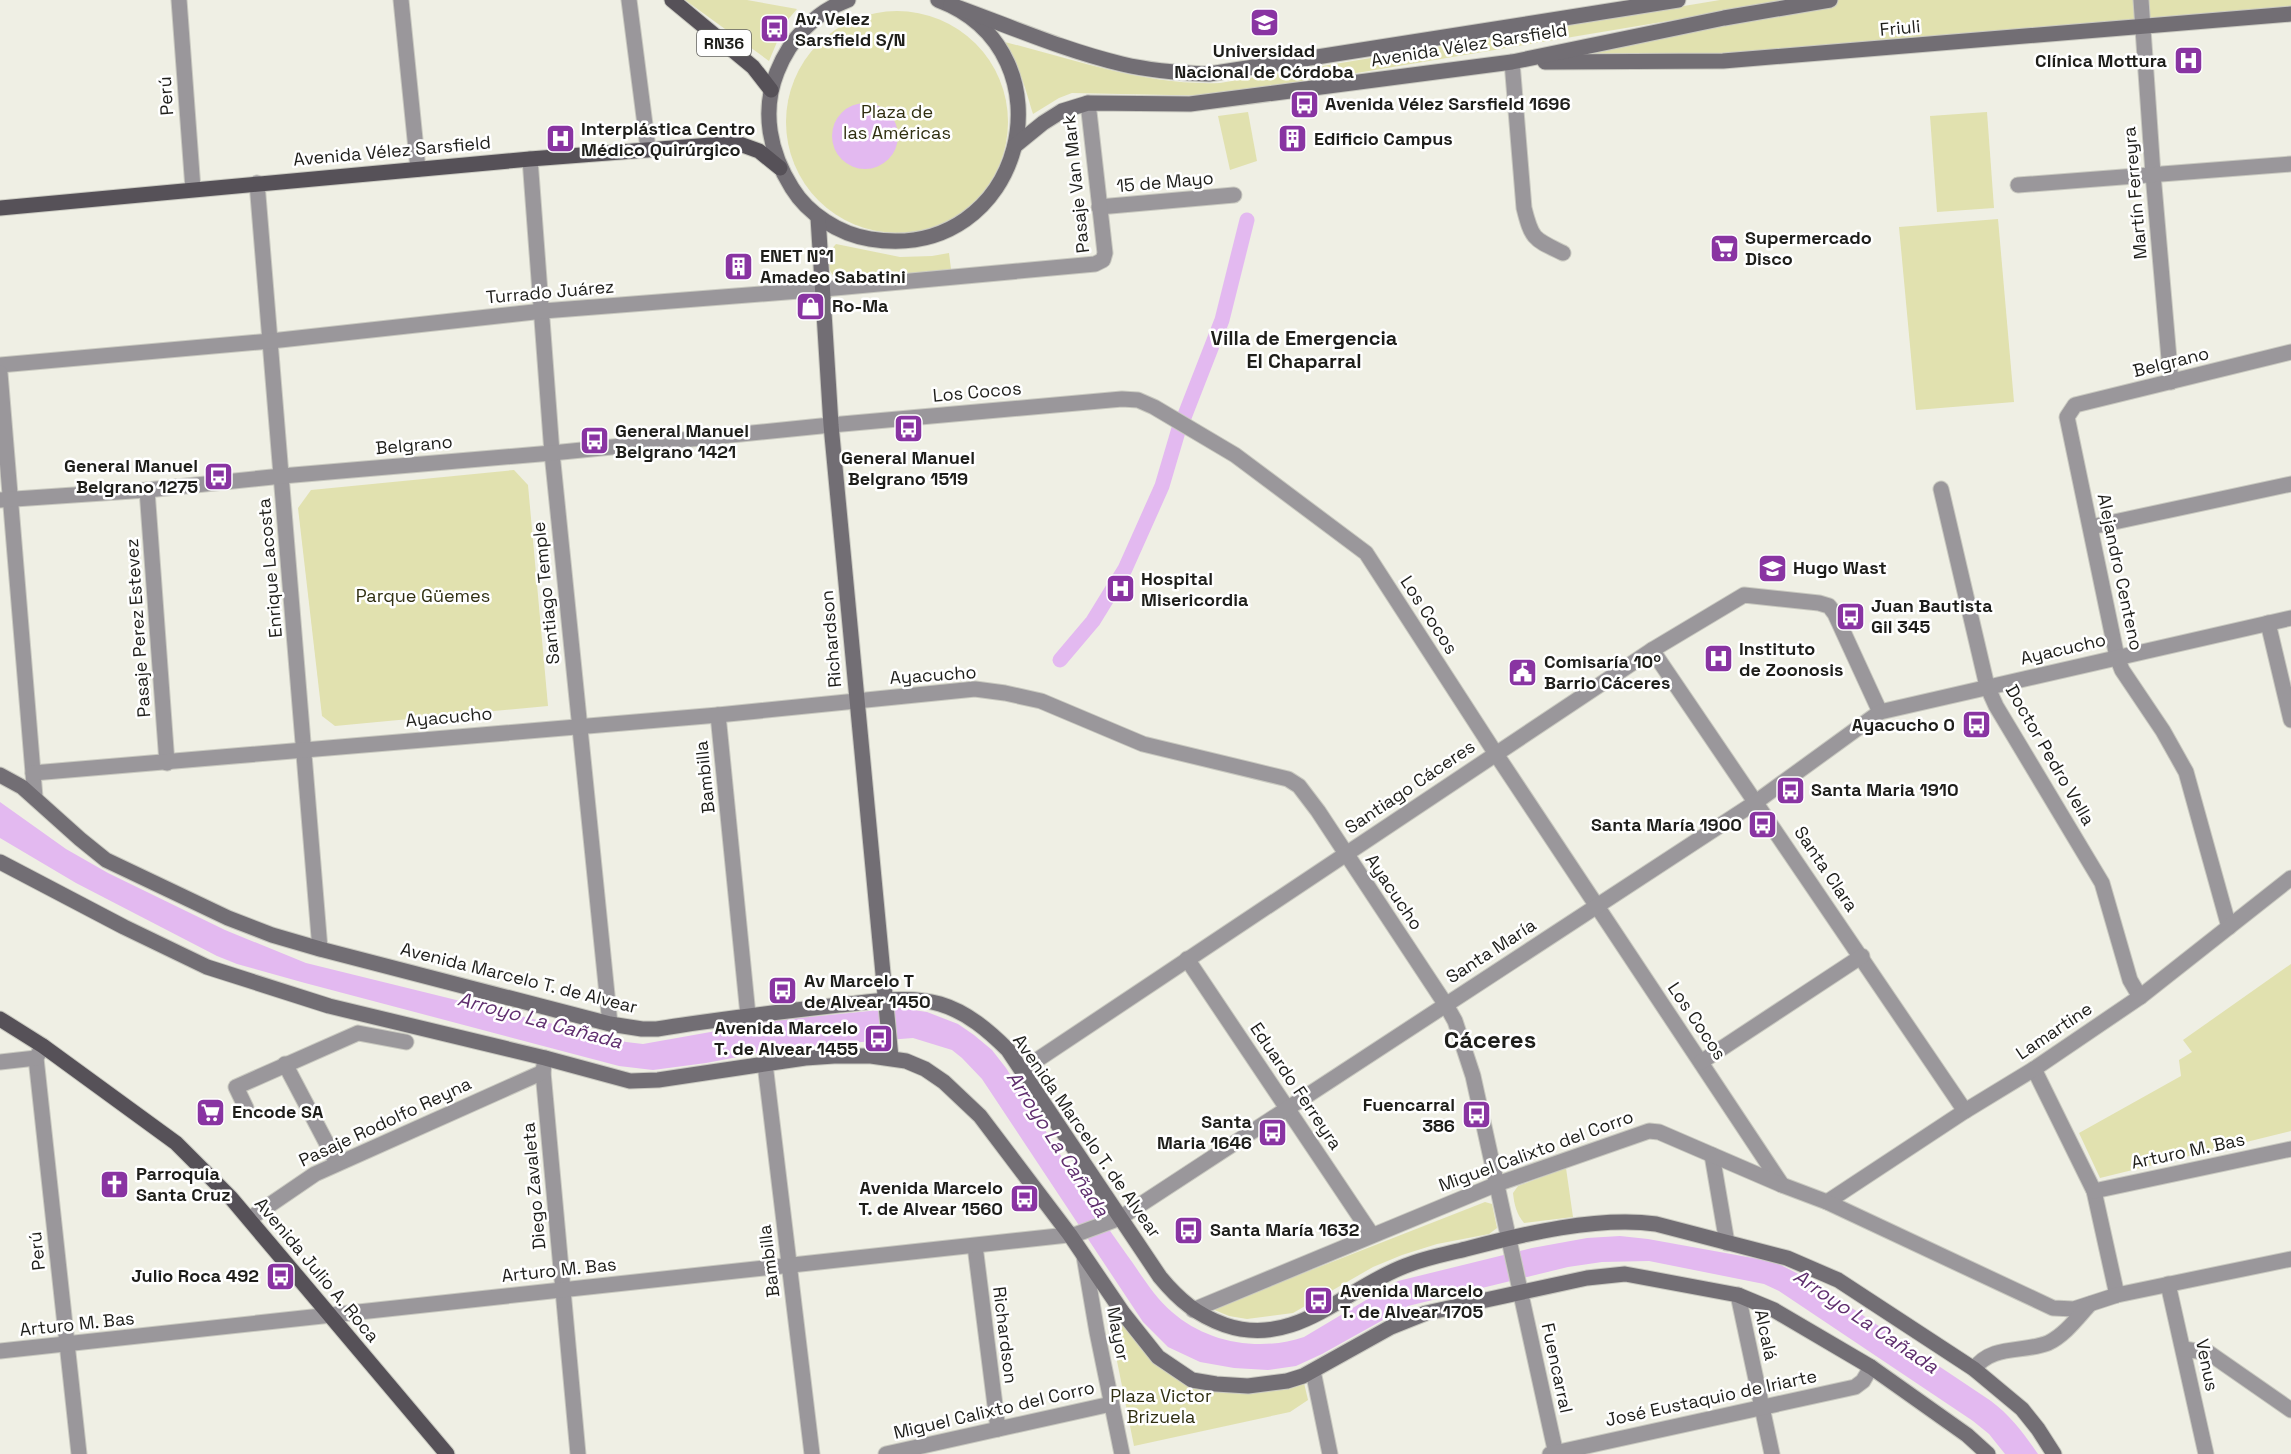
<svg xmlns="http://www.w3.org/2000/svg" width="2291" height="1454" viewBox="0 0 2291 1454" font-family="'Space Grotesk',sans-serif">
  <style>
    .green { fill: #e1e1af }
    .water { fill: #e3b9f0 }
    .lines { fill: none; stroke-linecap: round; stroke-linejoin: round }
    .canal { stroke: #e3b9f0; stroke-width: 15 }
    .minor-casing { stroke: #c9c9c0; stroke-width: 17 }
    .secondary-casing { stroke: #c9c9c0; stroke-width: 17 }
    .primary-casing { stroke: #c9c9c0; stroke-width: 17 }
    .minor { stroke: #9a979b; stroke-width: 15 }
    .secondary { stroke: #726e74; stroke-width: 15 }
    .primary { stroke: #565158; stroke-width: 15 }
    .labels { text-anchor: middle; stroke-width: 5; stroke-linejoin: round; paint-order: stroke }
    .shield { fill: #fff; stroke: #62625f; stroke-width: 1.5 }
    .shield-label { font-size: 16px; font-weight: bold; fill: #1e1e1a }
    .poi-label { font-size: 18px; font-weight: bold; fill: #1e1e1a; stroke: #fff; text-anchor: start }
    .street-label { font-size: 18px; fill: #1e1e1a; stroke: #fff }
    .park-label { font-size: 18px; fill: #2f2e10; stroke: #fff }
    .neighbourhood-label { font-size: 20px; font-weight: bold; fill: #1e1e1a; stroke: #fff }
    .water-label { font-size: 20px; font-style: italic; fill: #5f2e6e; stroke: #fff }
    .district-label { font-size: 24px; font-weight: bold; fill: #1e1e1a; stroke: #fff }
  </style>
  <rect width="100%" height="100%" fill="#efefe4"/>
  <g class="green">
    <path d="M685,0H747L797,9L785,23L769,61Z"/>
    <path d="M1720,0H1793L1219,96L1072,93L1059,98L1033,114C1025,88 1019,62 1001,41C1073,59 1145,86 1220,83Z"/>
    <path d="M1830,0H2291V14L1723,61L1512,62Z"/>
    <circle cx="897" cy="122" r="111"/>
    <path d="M1248,112L1257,161L1230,170L1218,116Z"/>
    <path d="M1987,112L1994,208L1937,212L1930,116Z"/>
    <path d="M1998,219L2014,402L1916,410L1899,227Z"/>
    <path d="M836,244L900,257L932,256L949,253L951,269L843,282C826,276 824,256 836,244Z"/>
    <path d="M514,470L528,485L548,706L335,726L322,716L298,508L311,490Z"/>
    <path d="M2291,964V1131L2100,1178L2079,1133L2181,1076L2179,1060L2192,1052L2183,1040Z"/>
    <path d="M1566,1168L1573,1217L1524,1223C1517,1215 1514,1204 1513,1193L1518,1186Z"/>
    <path d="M1485,1202L1492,1204L1497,1228L1489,1234L1437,1244L1402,1255L1373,1267L1293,1313L1247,1319L1229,1316L1212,1309Z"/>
    <path d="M1115,1319H1122L1186,1383H1304L1308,1400L1290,1412L1134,1446L1110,1326Z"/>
  </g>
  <g class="water">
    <circle cx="865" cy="136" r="33"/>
    <path d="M0,802L66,849L108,873L225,930L306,963L626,1042L643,1044L778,1020L900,1008L927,1012L958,1024L974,1035L992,1050L1006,1068C1046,1131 1084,1195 1127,1255C1141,1274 1154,1297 1172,1312C1207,1343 1260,1352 1304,1337L1398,1281L1532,1248L1587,1238L1620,1236L1648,1239L1775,1262L1810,1280L1991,1401C2011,1416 2024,1434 2038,1454H2005L1989,1434L1973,1421L1779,1291L1764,1284L1649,1261L1602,1262L1568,1267L1408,1306L1322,1354L1296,1366L1268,1370L1234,1368L1200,1362L1168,1347L1143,1322L982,1079L962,1058L952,1050L913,1038L785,1048L706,1063L653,1070L619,1066L305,983L237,964L217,956L76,883L0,838Z"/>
  </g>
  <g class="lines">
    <g class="canal">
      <path d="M1183,420L1222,320L1247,220"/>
      <path d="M1060,660L1093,621L1125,569L1162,486L1180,425"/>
    </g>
    <defs>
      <g id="minor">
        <path d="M179,0L193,189"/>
        <path d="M401,0L418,169"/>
        <path d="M629,0L648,148"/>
        <path d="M2141,0L2153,174L2171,382"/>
        <path d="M1512,62L1524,208C1532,240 1534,239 1563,253"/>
        <path d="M530,159L552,453L610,1024"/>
        <path d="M257,183L320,949"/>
        <path d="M2018,185L2291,164"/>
        <path d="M1099,207L1234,195"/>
        <path d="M0,365L271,341L543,311L824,289L1095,264L1103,260L1105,253L1088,103"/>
        <path d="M0,373L35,797"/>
        <path d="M1941,489L1987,686L1996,706L2102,883L2130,980L2140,997"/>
        <path d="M147,490L167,763"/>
        <path d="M0,500L147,490L282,476L552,453L831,425L1122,399L1138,400L1154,407L1235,455L1366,553L1496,754L1782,1185"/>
        <path d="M2091,527L2291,484"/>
        <path d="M2268,623L2291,720"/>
        <path d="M1652,650L1965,1111"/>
        <path d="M718,715L748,1015"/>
        <path d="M33,773L718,715L975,689L1005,693L1041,701L1143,744L1288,779L1299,786L1318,811L1446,1005L1455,1021L1473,1076L1556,1454"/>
        <path d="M2229,927L2186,772L2163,731L2122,670L2117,657L2067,417L2075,405L2291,352"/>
        <path d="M1187,959L1372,1235"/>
        <path d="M43,1046L36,1058L79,1454"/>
        <path d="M545,1058L543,1072L578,1454"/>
        <path d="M0,1062L36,1058"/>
        <path d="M1701,1062L1862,956"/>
        <path d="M285,1064L337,1163"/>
        <path d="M765,1064L812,1454"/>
        <path d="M2034,1069L2094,1191L2117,1295"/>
        <path d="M1022,1070L1652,650L1744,595L1819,603L1829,606L1835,614L1880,712"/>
        <path d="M246,1108L236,1087L358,1033L406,1042"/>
        <path d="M1712,1155L1727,1243"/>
        <path d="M2094,1191L2291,1149"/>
        <path d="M1827,1202L1965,1111L2034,1069L2140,997L2291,878"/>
        <path d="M249,1219L315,1174L543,1072"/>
        <path d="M975,1246L998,1429"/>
        <path d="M1084,1256L1097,1332L1122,1454"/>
        <path d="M2168,1284L2206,1454"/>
        <path d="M1738,1295L1772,1454"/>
        <path d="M1193,1310L1497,1184L1649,1131L1659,1132L1782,1185L1827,1202L2053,1308L2074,1309L2117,1295L2291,1259"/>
        <path d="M2184,1349L2209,1353L2291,1410"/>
        <path d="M0,1351L1077,1234L1120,1218L1756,802L1880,712L2291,618"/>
        <path d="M1974,1369C1992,1344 2023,1353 2048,1343C2065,1335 2078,1317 2090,1304"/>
        <path d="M1313,1371L1330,1454"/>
        <path d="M886,1454L1111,1404"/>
        <path d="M1550,1454L1855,1387L1863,1381L1871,1367"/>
      </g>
      <g id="secondary">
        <path d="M848,0C815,12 790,39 777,72C761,112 770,153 792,188C808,214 839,234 870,239C1025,264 1076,52 938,0"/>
        <path d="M951,5C1007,25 1063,50 1122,64C1151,71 1180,73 1209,74L1678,0"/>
        <path d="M1545,62L1723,61L2291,14"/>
        <path d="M1016,145L1043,123L1062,111L1088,103L1190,104L1512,62L1724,18L1830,0"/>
        <path d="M818,217L831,425L891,1058"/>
        <path d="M0,775L22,787L80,839L106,860L228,918L272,935L320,949L610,1024L642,1029H657C718,1019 778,1012 839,1005C872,1002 908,995 940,1004C967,1012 989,1031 1008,1050L1160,1277C1179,1300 1197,1315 1225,1325C1295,1349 1344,1289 1405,1266C1425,1258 1446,1254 1466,1249C1523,1234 1598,1216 1656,1224L1787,1258L1838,1280L1974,1369L2022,1409L2038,1429L2054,1454"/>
        <path d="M0,862L124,927L207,967L329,1006L545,1058L630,1081L658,1080L805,1058L834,1056H871L906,1061L925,1069L944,1082L980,1116L1070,1235L1123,1313L1158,1357L1192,1380L1216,1384L1248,1386L1287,1381L1303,1376L1391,1327L1426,1313L1587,1278L1625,1274L1738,1295L1774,1310L1871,1367L1967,1435L1988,1454"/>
      </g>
      <g id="primary">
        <path d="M672,0L753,67L771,90"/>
        <path d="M0,208L530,159L737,143L759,151L780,168"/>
        <path d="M0,1019L43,1046L176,1143L231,1198L447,1454"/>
      </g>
    </defs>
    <use href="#minor" class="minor-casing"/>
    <use href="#secondary" class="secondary-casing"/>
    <use href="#primary" class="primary-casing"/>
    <use href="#minor" class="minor"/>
    <use href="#secondary" class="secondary"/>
    <use href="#primary" class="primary"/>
  </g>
  <defs>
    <symbol id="university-square" viewBox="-11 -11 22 22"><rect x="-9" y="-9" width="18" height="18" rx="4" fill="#8934a2" stroke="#fff"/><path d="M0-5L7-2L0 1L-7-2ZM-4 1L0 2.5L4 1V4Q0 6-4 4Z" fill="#fff"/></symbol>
    <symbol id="bus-square" viewBox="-11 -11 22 22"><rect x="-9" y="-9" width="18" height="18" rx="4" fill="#8934a2" stroke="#fff"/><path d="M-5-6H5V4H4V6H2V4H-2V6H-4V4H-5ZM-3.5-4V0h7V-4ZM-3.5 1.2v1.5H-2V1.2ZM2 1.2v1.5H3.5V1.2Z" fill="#fff"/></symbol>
    <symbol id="hospital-square" viewBox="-11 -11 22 22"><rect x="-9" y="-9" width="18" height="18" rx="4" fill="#8934a2" stroke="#fff"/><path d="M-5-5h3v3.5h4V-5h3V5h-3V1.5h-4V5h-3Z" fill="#fff"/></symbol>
    <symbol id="building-square" viewBox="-11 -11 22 22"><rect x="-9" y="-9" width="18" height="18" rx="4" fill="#8934a2" stroke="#fff"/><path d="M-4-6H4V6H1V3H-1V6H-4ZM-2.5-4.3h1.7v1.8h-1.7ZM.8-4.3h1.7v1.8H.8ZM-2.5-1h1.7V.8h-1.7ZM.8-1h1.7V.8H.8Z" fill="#fff"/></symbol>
    <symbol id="supermarket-square" viewBox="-11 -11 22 22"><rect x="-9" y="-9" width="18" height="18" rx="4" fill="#8934a2" stroke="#fff"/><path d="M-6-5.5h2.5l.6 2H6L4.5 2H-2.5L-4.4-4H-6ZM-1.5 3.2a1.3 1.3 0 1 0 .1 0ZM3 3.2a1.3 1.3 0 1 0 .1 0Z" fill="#fff"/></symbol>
    <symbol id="shop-square" viewBox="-11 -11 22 22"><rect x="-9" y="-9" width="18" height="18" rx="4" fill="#8934a2" stroke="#fff"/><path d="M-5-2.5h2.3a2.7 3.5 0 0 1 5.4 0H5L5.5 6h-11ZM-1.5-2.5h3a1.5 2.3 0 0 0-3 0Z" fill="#fff"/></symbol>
    <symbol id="school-square" viewBox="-11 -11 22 22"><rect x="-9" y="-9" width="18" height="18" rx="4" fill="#8934a2" stroke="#fff"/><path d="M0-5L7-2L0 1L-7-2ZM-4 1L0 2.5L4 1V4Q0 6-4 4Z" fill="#fff"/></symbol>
    <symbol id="civic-square" viewBox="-11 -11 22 22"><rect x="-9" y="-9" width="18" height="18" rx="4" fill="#8934a2" stroke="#fff"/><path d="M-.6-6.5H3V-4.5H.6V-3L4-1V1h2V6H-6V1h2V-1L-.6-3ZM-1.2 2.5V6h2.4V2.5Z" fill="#fff"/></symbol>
    <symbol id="church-square" viewBox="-11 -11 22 22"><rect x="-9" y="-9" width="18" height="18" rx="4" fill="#8934a2" stroke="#fff"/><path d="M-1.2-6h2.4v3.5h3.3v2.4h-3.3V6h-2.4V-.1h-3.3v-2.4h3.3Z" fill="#fff"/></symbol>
  </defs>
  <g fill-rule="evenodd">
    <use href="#university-square" x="1248" y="6" width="33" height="33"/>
    <use href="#bus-square" x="758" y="12" width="33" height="33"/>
    <use href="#hospital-square" x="2172" y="44" width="33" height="33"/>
    <use href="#bus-square" x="1288" y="88" width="33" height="33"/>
    <use href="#hospital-square" x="544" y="122" width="33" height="33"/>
    <use href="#building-square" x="1276" y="122" width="33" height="33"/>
    <use href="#supermarket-square" x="1708" y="232" width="33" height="33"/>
    <use href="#building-square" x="722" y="250" width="33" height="33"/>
    <use href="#shop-square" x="794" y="290" width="33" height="33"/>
    <use href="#bus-square" x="892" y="412" width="33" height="33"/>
    <use href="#bus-square" x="578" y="424" width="33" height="33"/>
    <use href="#bus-square" x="202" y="460" width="33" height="33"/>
    <use href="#school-square" x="1756" y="552" width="33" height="33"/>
    <use href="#hospital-square" x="1104" y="572" width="33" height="33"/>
    <use href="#bus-square" x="1834" y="600" width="33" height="33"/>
    <use href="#hospital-square" x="1702" y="642" width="33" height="33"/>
    <use href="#civic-square" x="1506" y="656" width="33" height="33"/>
    <use href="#bus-square" x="1960" y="708" width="33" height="33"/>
    <use href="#bus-square" x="1774" y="774" width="33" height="33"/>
    <use href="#bus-square" x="1746" y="808" width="33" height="33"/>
    <use href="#bus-square" x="766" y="974" width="33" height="33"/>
    <use href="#bus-square" x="862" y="1022" width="33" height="33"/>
    <use href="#supermarket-square" x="194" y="1096" width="33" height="33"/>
    <use href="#bus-square" x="1460" y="1098" width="33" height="33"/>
    <use href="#bus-square" x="1256" y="1116" width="33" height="33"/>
    <use href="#church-square" x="98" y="1168" width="33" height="33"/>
    <use href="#bus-square" x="1008" y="1182" width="33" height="33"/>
    <use href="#bus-square" x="1172" y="1214" width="33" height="33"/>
    <use href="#bus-square" x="264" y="1260" width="33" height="33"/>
    <use href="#bus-square" x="1302" y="1284" width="33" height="33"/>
  </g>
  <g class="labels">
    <rect class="shield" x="697" y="30" width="54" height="26" rx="4.5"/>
    <g class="shield-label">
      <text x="724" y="49">RN36</text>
    </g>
    <g class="poi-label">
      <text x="795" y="25">Av. Velez<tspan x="795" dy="21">Sarsfield S/N</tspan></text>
      <text x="1264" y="57" text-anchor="middle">Universidad<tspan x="1264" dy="21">Nacional de Córdoba</tspan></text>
      <text x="2167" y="67" text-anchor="end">Clínica Mottura</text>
      <text x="1325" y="110">Avenida Vélez Sarsfield 1696</text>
      <text x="581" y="135">Interplástica Centro<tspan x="581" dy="21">Médico Quirúrgico</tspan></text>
      <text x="1314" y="145">Edificio Campus</text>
      <text x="1745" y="244">Supermercado<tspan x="1745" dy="21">Disco</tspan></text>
      <text x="760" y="262">ENET N°1<tspan x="760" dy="21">Amadeo Sabatini</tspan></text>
      <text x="832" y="312">Ro-Ma</text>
      <text x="615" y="437">General Manuel<tspan x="615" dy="21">Belgrano 1421</tspan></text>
      <text x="908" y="464" text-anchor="middle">General Manuel<tspan x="908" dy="21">Belgrano 1519</tspan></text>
      <text x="198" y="472" text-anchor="end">General Manuel<tspan x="198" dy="21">Belgrano 1275</tspan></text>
      <text x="1793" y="574">Hugo Wast</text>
      <text x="1141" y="585">Hospital<tspan x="1141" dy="21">Misericordia</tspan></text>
      <text x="1871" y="612">Juan Bautista<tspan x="1871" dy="21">Gil 345</tspan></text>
      <text x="1739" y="655">Instituto<tspan x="1739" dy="21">de Zoonosis</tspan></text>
      <text x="1544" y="668">Comisaría 10º<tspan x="1544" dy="21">Barrio Cáceres</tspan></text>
      <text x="1955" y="731" text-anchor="end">Ayacucho 0</text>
      <text x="1811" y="796">Santa Maria 1910</text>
      <text x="1742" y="831" text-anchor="end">Santa María 1900</text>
      <text x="804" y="987">Av Marcelo T<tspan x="804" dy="21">de Alvear 1450</tspan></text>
      <text x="858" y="1034" text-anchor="end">Avenida Marcelo<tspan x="858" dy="21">T. de Alvear 1455</tspan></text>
      <text x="1455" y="1111" text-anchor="end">Fuencarral<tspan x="1455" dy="21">386</tspan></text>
      <text x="232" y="1118">Encode SA</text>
      <text x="1252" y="1128" text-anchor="end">Santa<tspan x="1252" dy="21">Maria 1646</tspan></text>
      <text x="136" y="1180">Parroquia<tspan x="136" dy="21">Santa Cruz</tspan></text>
      <text x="1003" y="1194" text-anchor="end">Avenida Marcelo<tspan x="1003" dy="21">T. de Alvear 1560</tspan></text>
      <text x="1210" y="1236">Santa María 1632</text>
      <text x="259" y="1282" text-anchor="end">Julio Roca 492</text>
      <text x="1340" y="1297">Avenida Marcelo<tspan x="1340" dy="21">T. de Alvear 1705</tspan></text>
    </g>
    <g class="street-label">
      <text transform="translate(1900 28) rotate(-5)" y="6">Friuli</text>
      <text transform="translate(1469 45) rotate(-9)" y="6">Avenida Vélez Sarsfield</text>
      <text transform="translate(166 96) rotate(-94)" y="6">Perú</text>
      <text transform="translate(392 151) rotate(-5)" y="6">Avenida Vélez Sarsfield</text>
      <text transform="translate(1165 182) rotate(-5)" y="6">15 de Mayo</text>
      <text transform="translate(1076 184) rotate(-96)" y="6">Pasaje Van Mark</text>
      <text transform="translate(2135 193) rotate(-95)" y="6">Martín Ferreyra</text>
      <text transform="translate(550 292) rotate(-5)" y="6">Turrado Juárez</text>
      <text transform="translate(2171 362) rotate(-14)" y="6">Belgrano</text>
      <text transform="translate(977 392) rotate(-5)" y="6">Los Cocos</text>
      <text transform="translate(414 445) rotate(-5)" y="6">Belgrano</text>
      <text transform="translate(270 568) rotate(-95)" y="6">Enrique Lacosta</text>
      <text transform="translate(2120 572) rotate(78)" y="6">Alejandro Centeno</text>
      <text transform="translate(546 593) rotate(-96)" y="6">Santiago Temple</text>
      <text transform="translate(1429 615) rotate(57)" y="6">Los Cocos</text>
      <text transform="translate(138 628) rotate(-94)" y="6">Pasaje Perez Estevez</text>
      <text transform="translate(831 639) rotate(-95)" y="6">Richardson</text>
      <text transform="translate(2063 649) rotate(-13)" y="6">Ayacucho</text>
      <text transform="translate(933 675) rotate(-4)" y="6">Ayacucho</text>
      <text transform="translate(449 717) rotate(-5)" y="6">Ayacucho</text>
      <text transform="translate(2050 755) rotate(60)" y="6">Doctor Pedro Vella</text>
      <text transform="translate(705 777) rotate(-96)" y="6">Bambilla</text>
      <text transform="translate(1410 787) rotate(-34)" y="6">Santiago Cáceres</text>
      <text transform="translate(1826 869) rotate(56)" y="6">Santa Clara</text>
      <text transform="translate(1394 892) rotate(56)" y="6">Ayacucho</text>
      <text transform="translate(1491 951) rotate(-33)" y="6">Santa María</text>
      <text transform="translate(519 978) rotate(14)" y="6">Avenida Marcelo T. de Alvear</text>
      <text transform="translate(1697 1021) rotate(56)" y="6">Los Cocos</text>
      <text transform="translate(2054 1031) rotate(-34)" y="6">Lamartine</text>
      <text transform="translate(1296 1086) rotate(56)" y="6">Eduardo Ferreyra</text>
      <text transform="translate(385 1122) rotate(-25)" y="6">Pasaje Rodolfo Reyna</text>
      <text transform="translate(1087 1136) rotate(55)" y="6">Avenida Marcelo T. de Alvear</text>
      <text transform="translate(1536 1151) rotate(-20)" y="6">Miguel Calixto del Corro</text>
      <text transform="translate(2188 1151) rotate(-12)" y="6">Arturo M. Bas</text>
      <text transform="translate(534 1186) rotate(-95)" y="6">Diego Zavaleta</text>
      <text transform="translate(37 1251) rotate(-96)" y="6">Perú</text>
      <text transform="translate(769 1261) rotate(-97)" y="6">Bambilla</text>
      <text transform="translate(317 1270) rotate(50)" y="6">Avenida Julio A. Roca</text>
      <text transform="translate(559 1270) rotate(-6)" y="6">Arturo M. Bas</text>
      <text transform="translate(77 1324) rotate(-6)" y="6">Arturo M. Bas</text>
      <text transform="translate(1118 1334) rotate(79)" y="6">Mayor</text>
      <text transform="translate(1005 1335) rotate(83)" y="6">Richardson</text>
      <text transform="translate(1766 1335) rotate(78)" y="6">Alcalá</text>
      <text transform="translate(2207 1365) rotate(78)" y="6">Venus</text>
      <text transform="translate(1557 1368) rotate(78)" y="6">Fuencarral</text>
      <text transform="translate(1711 1398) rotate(-12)" y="6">José Eustaquio de Iriarte</text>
      <text transform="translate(994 1410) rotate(-13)" y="6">Miguel Calixto del Corro</text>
    </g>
    <g class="park-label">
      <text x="897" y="118">Plaza de<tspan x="897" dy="21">las Américas</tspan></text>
      <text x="423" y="602">Parque Güemes</text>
      <text x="1161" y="1402">Plaza Victor<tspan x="1161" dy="21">Brizuela</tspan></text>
    </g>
    <g class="neighbourhood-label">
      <text x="1304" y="345">Villa de Emergencia<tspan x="1304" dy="23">El Chaparral</tspan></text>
    </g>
    <g class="water-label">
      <text transform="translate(540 1020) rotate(15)" y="7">Arroyo La Cañada</text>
      <text transform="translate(1058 1144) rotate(57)" y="7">Arroyo La Cañada</text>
      <text transform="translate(1866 1321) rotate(34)" y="7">Arroyo La Cañada</text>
    </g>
    <g class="district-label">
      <text x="1490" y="1048">Cáceres</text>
    </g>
  </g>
</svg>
